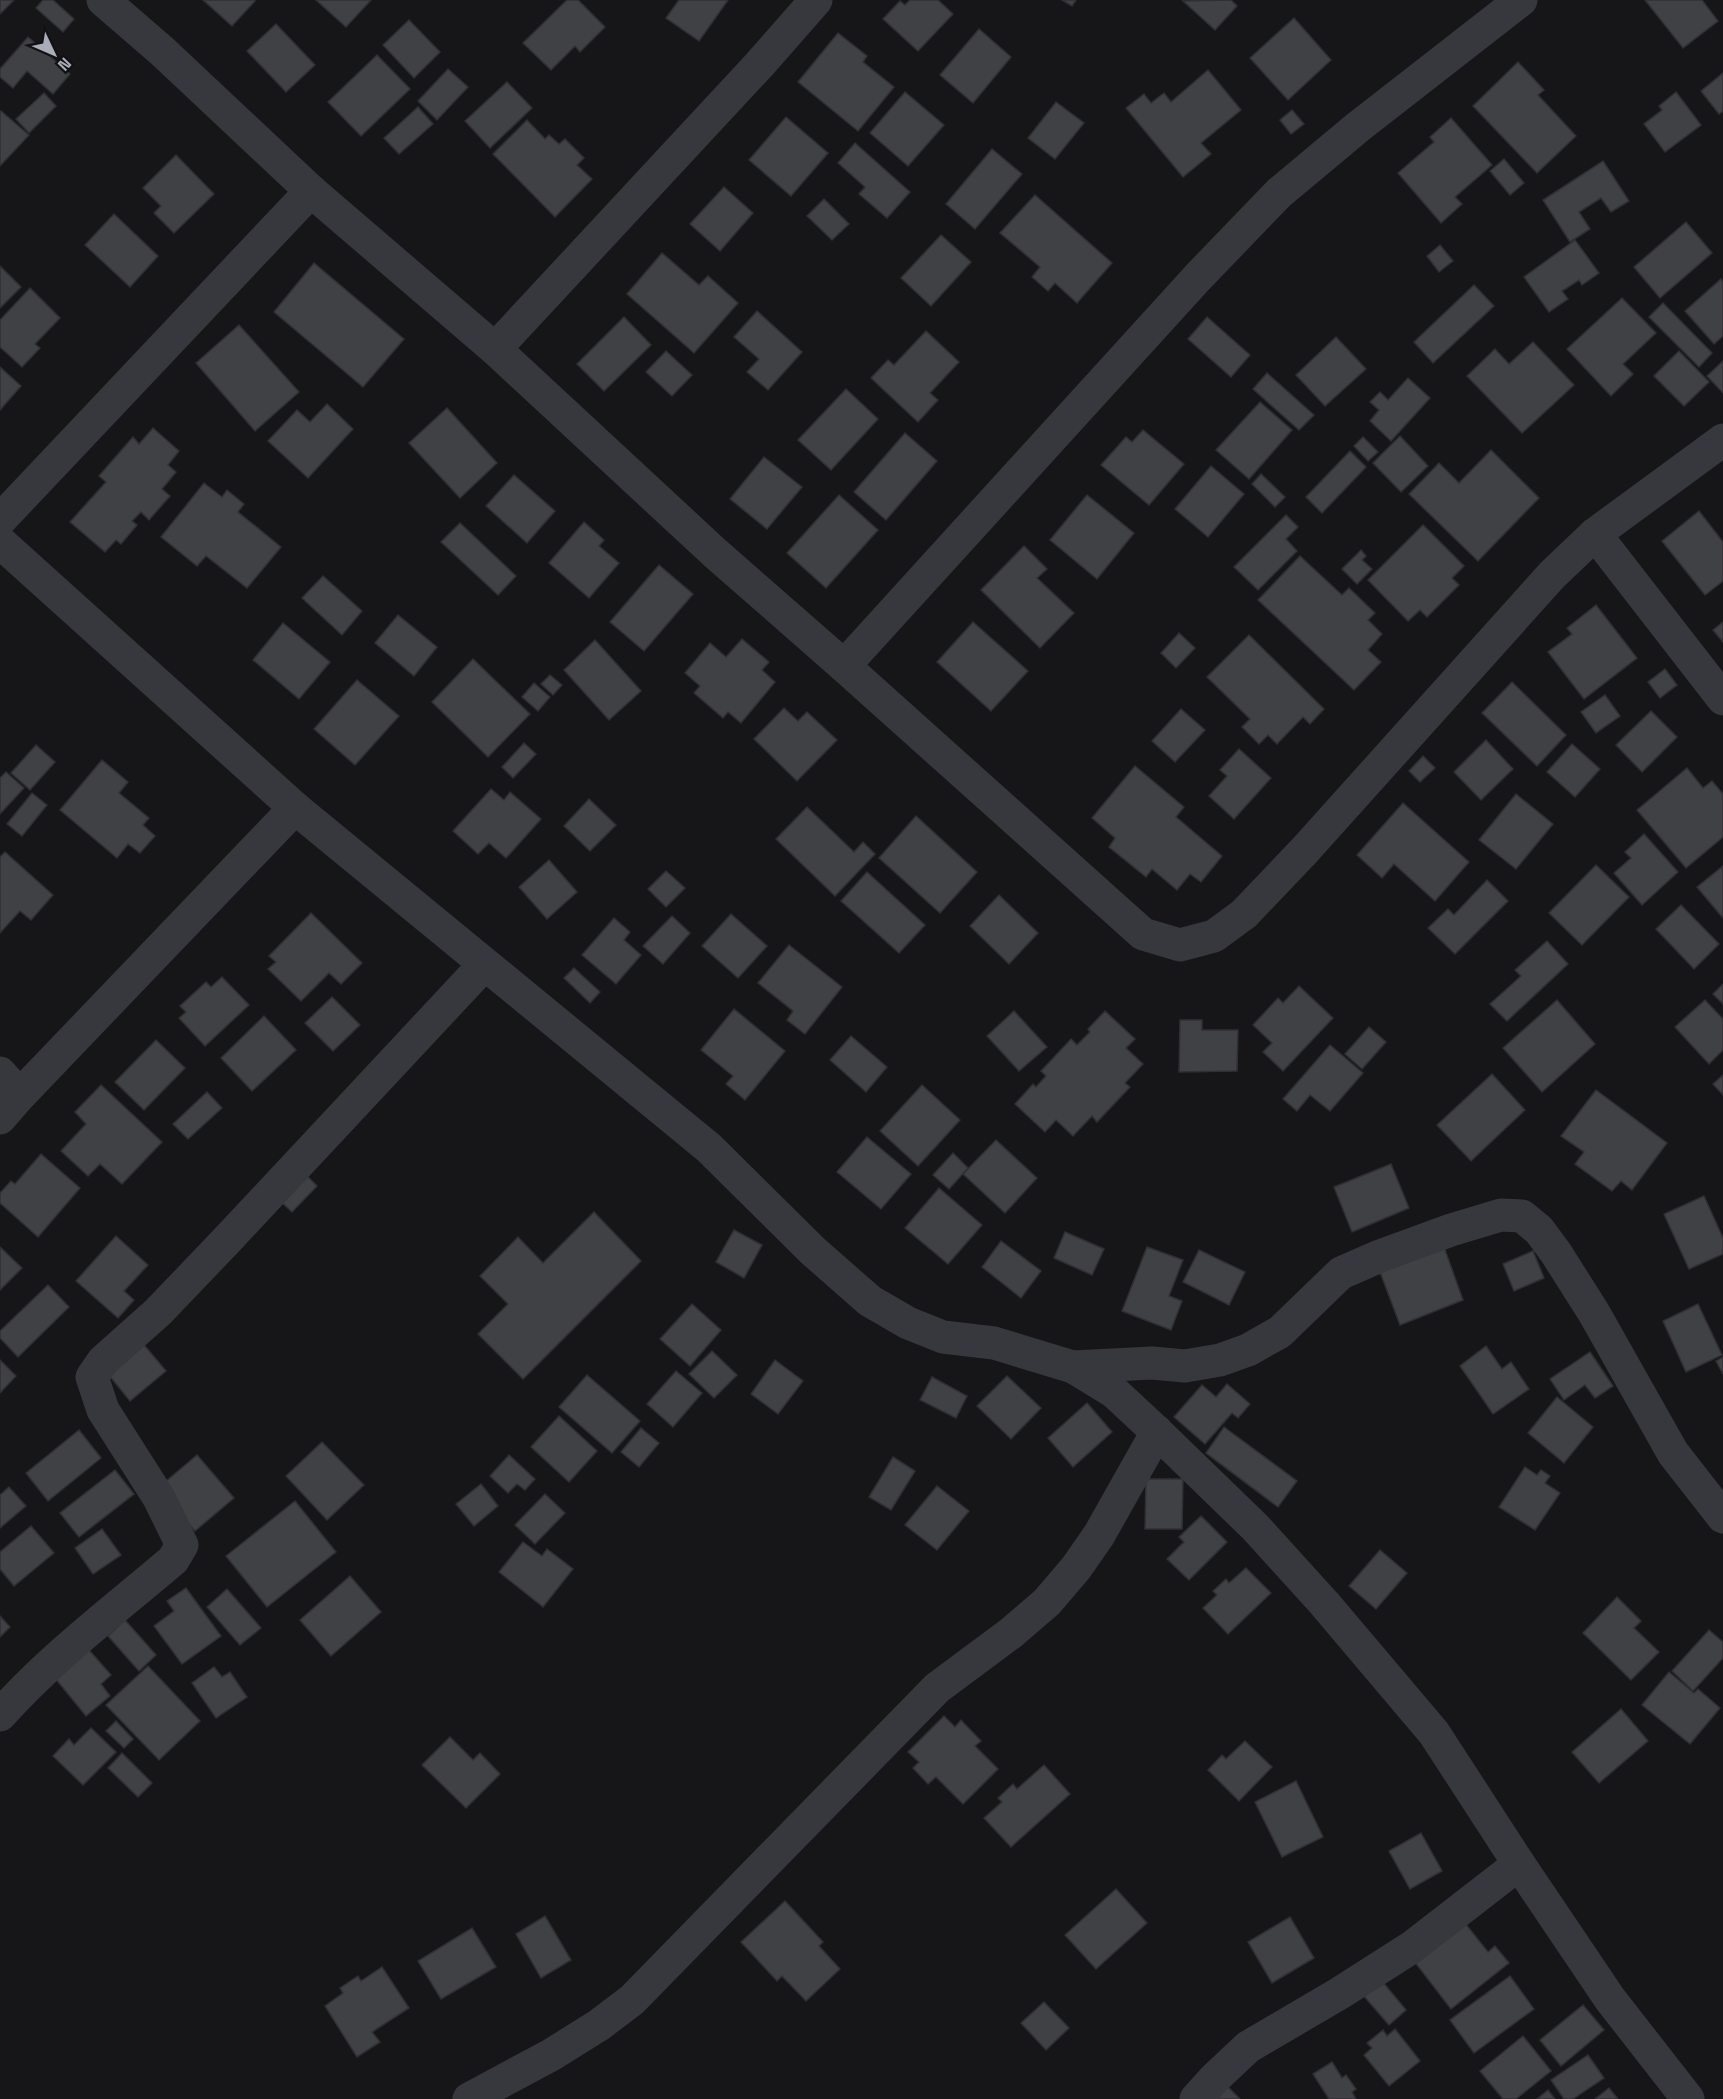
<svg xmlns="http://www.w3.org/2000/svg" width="1723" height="2099" viewBox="0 0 1723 2099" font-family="'Space Grotesk',sans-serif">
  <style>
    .building { fill: #404145; stroke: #303034; stroke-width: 1.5 }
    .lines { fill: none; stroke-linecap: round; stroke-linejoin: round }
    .minor { stroke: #37383d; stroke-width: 33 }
  </style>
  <rect width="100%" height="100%" fill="#161618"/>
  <g class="building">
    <path d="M0,0H14L0,14Z"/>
    <path d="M43,0H53L74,19L63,32L36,8Z"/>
    <path d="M203,0H254L255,1L232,26Z"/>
    <path d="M316,0H371L346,27Z"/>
    <path d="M567,0H578L605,27L580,52L575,46L551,70L523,43Z"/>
    <path d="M679,0H728L699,41L666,18Z"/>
    <path d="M910,0H938L953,14L918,51L883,19L900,1L905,5Z"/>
    <path d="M1062,0H1076L1072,6Z"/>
    <path d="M1231,0L1237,6L1215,30L1183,1Z"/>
    <path d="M1645,0H1702L1718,21L1683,48Z"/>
    <path d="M1294,18L1331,60L1288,100L1250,58Z"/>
    <path d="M409,20L440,52L414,78L383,45Z"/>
    <path d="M276,24L315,65L286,92L247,51Z"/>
    <path d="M979,29L1011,57L973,103L940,75Z"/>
    <path d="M838,33L867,56L863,62L894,87L858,131L798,82Z"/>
    <path d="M28,37L70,74L53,94L27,71L13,88L0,77V69Z"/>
    <path d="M377,55L410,89L361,136L328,102Z"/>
    <path d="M1518,62L1544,90L1538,95L1576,136L1537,173L1473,106Z"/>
    <path d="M448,69L468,87L437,120L418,101Z"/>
    <path d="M1208,70L1241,110L1201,143L1211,154L1183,177L1126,108L1144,94L1151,103L1164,93L1171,102Z"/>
    <path d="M1723,73V111L1719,114L1701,91Z"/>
    <path d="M507,82L532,108L490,148L465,121Z"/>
    <path d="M905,92L944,125L908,166L870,133Z"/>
    <path d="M1676,92L1701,125L1665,152L1644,124L1662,110L1659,106Z"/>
    <path d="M44,93L56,106L29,133L16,119Z"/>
    <path d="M1056,102L1084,123L1055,159L1028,138Z"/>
    <path d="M418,107L433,124L399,154L384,138Z"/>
    <path d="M1292,110L1304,124L1291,134L1280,120Z"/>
    <path d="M1,111L29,135L0,166V112Z"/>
    <path d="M786,117L828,153L791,196L749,160Z"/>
    <path d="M1451,118L1492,165L1455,197L1462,204L1441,223L1398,173L1434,142L1430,137Z"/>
    <path d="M527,120L545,139L549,135L559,144L565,139L584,158L577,165L592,179L555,217L493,154Z"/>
    <path d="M855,143L910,192L887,218L859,194L865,187L838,163Z"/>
    <path d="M992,149L1022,174L975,229L946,204Z"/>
    <path d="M176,155L214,194L174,233L154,213L161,206L143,188Z"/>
    <path d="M1504,159L1524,183L1510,195L1490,171Z"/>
    <path d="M1603,161L1629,201L1611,212L1601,198L1579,212L1590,229L1570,242L1543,200Z"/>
    <path d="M724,187L753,213L720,251L690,224Z"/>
    <path d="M1035,195L1112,263L1077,303L1055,283L1048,291L1032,277L1040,267L1000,233Z"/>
    <path d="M824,199L849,224L832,240L807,216Z"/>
    <path d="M114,214L158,256L130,287L85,245Z"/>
    <path d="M1686,222L1712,253L1660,298L1634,267Z"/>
    <path d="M941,235L971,262L931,306L901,278Z"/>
    <path d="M1575,240L1599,273L1582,285L1579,280L1562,291L1568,299L1549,312L1524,277Z"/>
    <path d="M1440,245L1453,261L1439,272L1427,256Z"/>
    <path d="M662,253L699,285L708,276L738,303L694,353L627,294Z"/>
    <path d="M314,263L404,339L363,387L274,312Z"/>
    <path d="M0,266L21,287L0,308Z"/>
    <path d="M1721,279L1723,282V336L1714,344L1685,311Z"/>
    <path d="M1474,285L1494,306L1433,363L1414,342Z"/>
    <path d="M30,288L60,318L35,344L40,348L22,367L0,347V320Z"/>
    <path d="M1622,298L1656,333L1623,364L1633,374L1611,396L1567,349Z"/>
    <path d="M1663,303L1712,353L1699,367L1649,317Z"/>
    <path d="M757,311L802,352L768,390L747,372L759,359L734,337Z"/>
    <path d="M624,317L651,345L604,391L577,364Z"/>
    <path d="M1207,317L1250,355L1231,377L1188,339Z"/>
    <path d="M239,325L299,392L255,431L196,363Z"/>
    <path d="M926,331L959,362L930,393L938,400L918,422L871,378L888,360L894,365Z"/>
    <path d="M1336,337L1366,369L1325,406L1296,375Z"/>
    <path d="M1533,342L1574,385L1522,433L1467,376L1495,349L1509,364Z"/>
    <path d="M666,351L692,375L672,396L646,372Z"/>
    <path d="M1679,351L1709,382L1684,406L1654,376Z"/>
    <path d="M1723,361V393L1707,376Z"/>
    <path d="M0,367L21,386L0,410Z"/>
    <path d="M1267,373L1314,415L1299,430L1253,389Z"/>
    <path d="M1408,378L1430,398L1391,441L1370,421L1379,410L1370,402L1380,392L1388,400Z"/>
    <path d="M846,389L878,419L831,470L798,440Z"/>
    <path d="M1260,402L1292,430L1249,479L1216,450Z"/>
    <path d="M327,404L353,429L308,478L268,441L297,410L310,422Z"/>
    <path d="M447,408L497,463L460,498L409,443Z"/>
    <path d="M153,428L179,451L168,465L176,472L162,489L170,496L149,520L141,512L132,521L137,525L121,544L116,540L105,552L70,522L106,482L99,476L133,437L139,444Z"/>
    <path d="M1143,430L1184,464L1149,505L1101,465L1126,437L1132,442Z"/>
    <path d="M905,433L937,461L886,520L854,492Z"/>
    <path d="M1400,436L1428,466L1401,492L1373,463Z"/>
    <path d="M1363,437L1378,452L1368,461L1354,446Z"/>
    <path d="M1491,450L1539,498L1478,561L1409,494L1439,463L1459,483Z"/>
    <path d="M1350,451L1366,467L1322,513L1306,497Z"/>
    <path d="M764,457L802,487L767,529L730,499Z"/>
    <path d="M1211,466L1244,494L1208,537L1175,509Z"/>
    <path d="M1261,474L1285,497L1275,507L1252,484Z"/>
    <path d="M514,475L555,511L527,543L486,506Z"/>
    <path d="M204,483L222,497L227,490L244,504L238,512L281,547L247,588L206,556L197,566L161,537Z"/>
    <path d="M839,495L878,530L826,588L787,553Z"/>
    <path d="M1087,495L1134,533L1097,579L1050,540Z"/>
    <path d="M1699,511L1723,542V581L1705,595L1662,541Z"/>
    <path d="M1286,515L1298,527L1286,539L1297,551L1258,590L1234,567Z"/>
    <path d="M584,522L604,540L599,546L619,563L589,598L549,563Z"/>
    <path d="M460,523L516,576L498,595L441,542Z"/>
    <path d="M1423,525L1464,566L1452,578L1459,585L1427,617L1420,610L1408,621L1368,580Z"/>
    <path d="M1024,546L1047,569L1037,578L1074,613L1040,648L981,590Z"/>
    <path d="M1361,550L1366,556L1362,560L1372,569L1357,584L1342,569Z"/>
    <path d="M1300,556L1342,595L1349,588L1375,613L1368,620L1382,634L1368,650L1381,662L1354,690L1258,600Z"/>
    <path d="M659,565L693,594L644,651L610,622Z"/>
    <path d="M323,576L362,611L342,635L302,598Z"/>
    <path d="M1596,605L1637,658L1584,699L1548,652L1572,634L1567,628Z"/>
    <path d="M398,615L437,647L414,676L375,643Z"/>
    <path d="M973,622L1028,671L991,711L937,662Z"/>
    <path d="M1723,622V642L1713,630Z"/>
    <path d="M283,623L330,662L299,699L253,660Z"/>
    <path d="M1179,633L1195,648L1176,668L1161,653Z"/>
    <path d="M1249,635L1324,709L1310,724L1303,717L1277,744L1268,735L1259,744L1242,727L1250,719L1207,677Z"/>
    <path d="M742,639L769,662L762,670L775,682L741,723L728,712L723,718L694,693L700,686L685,673L710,643L726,657Z"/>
    <path d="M595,640L641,691L609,720L564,670Z"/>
    <path d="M473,659L530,714L488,757L432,702Z"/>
    <path d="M1665,669L1677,685L1660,698L1648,682Z"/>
    <path d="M550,675L562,685L553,695L541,684Z"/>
    <path d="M357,680L399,716L355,765L314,729Z"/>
    <path d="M1512,682L1566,735L1537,766L1482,713Z"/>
    <path d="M534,683L550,697L538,711L522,697Z"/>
    <path d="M1605,695L1620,716L1596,733L1581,712Z"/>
    <path d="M784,708L798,721L807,712L837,740L797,781L754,739Z"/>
    <path d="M1181,709L1205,730L1175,762L1152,741Z"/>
    <path d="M1651,711L1677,737L1642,772L1616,745Z"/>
    <path d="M1486,740L1513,769L1481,800L1454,772Z"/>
    <path d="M524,743L536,754L513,778L502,767Z"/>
    <path d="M1572,744L1600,769L1575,797L1547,772Z"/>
    <path d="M36,745L55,762L30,790L11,773Z"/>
    <path d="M1239,749L1271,778L1234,819L1209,796L1227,776L1220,770Z"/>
    <path d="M1423,756L1435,768L1420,782L1409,771Z"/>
    <path d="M102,760L128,782L119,793L149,818L143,825L155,836L140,853L128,844L117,858L60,810Z"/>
    <path d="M1135,766L1184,807L1176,817L1222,856L1201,882L1190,874L1177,890L1152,869L1146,877L1109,847L1115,838L1092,818Z"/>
    <path d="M1687,768L1703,788L1712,781L1723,794V837L1686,868L1637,810Z"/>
    <path d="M6,772L24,788L0,814V778Z"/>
    <path d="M491,789L504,800L510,792L541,819L506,858L489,843L478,854L453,831Z"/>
    <path d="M32,793L47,805L22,836L7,824Z"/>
    <path d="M1516,794L1553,824L1516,869L1479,840Z"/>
    <path d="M589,799L616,825L590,851L564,826Z"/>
    <path d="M1403,803L1469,862L1435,901L1394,864L1382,878L1357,855Z"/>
    <path d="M807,807L854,852L863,842L875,854L835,896L776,839Z"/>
    <path d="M916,816L977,872L940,913L879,858Z"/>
    <path d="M1644,834L1678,872L1642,905L1614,873L1631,858L1625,852Z"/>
    <path d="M5,852L53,895L31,920L20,911L0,933V857Z"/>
    <path d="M549,860L577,892L547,919L519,887Z"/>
    <path d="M1596,865L1629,897L1582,945L1549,913Z"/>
    <path d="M1723,866V918L1697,887Z"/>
    <path d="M666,871L685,888L666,907L648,889Z"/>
    <path d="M867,872L925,925L899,953L841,901Z"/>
    <path d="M1487,880L1508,901L1455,954L1428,928L1448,909L1454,915Z"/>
    <path d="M999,895L1038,933L1009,964L970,926Z"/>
    <path d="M1681,905L1719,944L1694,969L1656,929Z"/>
    <path d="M311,913L362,963L341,984L329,973L301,1001L268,969L276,962L269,956Z"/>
    <path d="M731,914L767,946L738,978L702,946Z"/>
    <path d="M672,916L690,933L663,964L643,946Z"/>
    <path d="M614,918L630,932L624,940L641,955L616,984L582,955Z"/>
    <path d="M1547,941L1568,964L1507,1021L1490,1004L1521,976L1515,970Z"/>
    <path d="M789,945L842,987L805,1034L787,1020L793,1011L758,983Z"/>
    <path d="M574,968L600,992L590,1003L564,978Z"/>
    <path d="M222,977L249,1005L205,1046L179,1018L186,1012L180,1006L206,982L211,987Z"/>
    <path d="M1723,984V1004L1713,994Z"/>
    <path d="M1299,986L1333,1018L1283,1071L1263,1052L1272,1043L1253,1025L1278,998L1283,1003Z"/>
    <path d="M332,997L360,1025L333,1051L305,1023Z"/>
    <path d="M1557,1000L1595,1044L1542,1092L1503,1048Z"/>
    <path d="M1705,1000L1723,1019V1050L1709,1064L1675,1027Z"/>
    <path d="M734,1009L785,1051L745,1100L726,1084L733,1076L701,1050Z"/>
    <path d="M1014,1011L1047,1047L1019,1071L987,1036Z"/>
    <path d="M1105,1011L1135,1039L1126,1048L1143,1064L1125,1083L1130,1087L1097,1122L1092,1116L1073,1136L1056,1120L1045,1132L1015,1104L1033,1084L1036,1087L1046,1076L1041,1071L1071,1039L1077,1045L1090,1032L1088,1029Z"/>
    <path d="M264,1016L296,1050L252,1091L221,1058Z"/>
    <path d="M1180,1020H1202V1030H1238L1237,1071L1179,1072Z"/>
    <path d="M1369,1027L1386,1042L1362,1069L1345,1054Z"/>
    <path d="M851,1036L887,1067L866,1092L830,1060Z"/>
    <path d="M156,1040L185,1068L144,1110L115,1082Z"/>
    <path d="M1330,1045L1363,1073L1330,1111L1310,1095L1297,1111L1283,1099Z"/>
    <path d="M1492,1074L1525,1110L1471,1161L1437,1125Z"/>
    <path d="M1723,1075V1095L1713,1084Z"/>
    <path d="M101,1085L162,1142L122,1184L100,1164L88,1176L61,1151L86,1124L75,1112Z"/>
    <path d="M922,1085L960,1120L918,1166L880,1131Z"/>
    <path d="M1596,1090L1667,1143L1632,1190L1621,1181L1612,1191L1575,1164L1584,1152L1561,1136Z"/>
    <path d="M207,1092L222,1108L188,1139L173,1124Z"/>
    <path d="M867,1137L911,1174L881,1209L837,1172Z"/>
    <path d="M996,1140L1037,1178L1005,1213L963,1174Z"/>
    <path d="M953,1153L968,1168L949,1189L933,1175Z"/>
    <path d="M41,1154L80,1188L38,1237L0,1203V1193L11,1181L15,1184Z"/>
    <path d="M1391,1164L1409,1208L1352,1232L1334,1187Z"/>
    <path d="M302,1171L317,1186L292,1212L277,1198Z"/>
    <path d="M939,1188L982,1225L948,1264L905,1228Z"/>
    <path d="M1704,1196L1723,1238V1254L1689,1269L1664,1214Z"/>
    <path d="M594,1212L641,1261L523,1379L478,1334L508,1304L480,1276L518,1237L543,1263Z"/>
    <path d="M734,1230L762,1245L744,1278L716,1262Z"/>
    <path d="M1065,1232L1104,1249L1092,1275L1054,1258Z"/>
    <path d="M116,1236L148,1265L124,1291L134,1300L118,1318L76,1281Z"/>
    <path d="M1001,1241L1041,1271L1021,1298L982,1267Z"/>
    <path d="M0,1247L22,1268L0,1290Z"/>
    <path d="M1147,1247L1183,1260L1169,1296L1182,1301L1171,1330L1122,1311Z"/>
    <path d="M1444,1247L1463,1300L1400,1325L1380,1272Z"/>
    <path d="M1199,1250L1245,1272L1229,1305L1183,1282Z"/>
    <path d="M1533,1251L1544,1278L1514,1291L1503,1264Z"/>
    <path d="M48,1285L69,1307L18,1357L0,1338V1331Z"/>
    <path d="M692,1304L721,1330L690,1366L660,1339Z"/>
    <path d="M1698,1304L1722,1355L1686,1372L1663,1321Z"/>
    <path d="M139,1339L166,1371L130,1401L104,1369Z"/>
    <path d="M1486,1346L1502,1369L1511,1362L1529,1389L1493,1414L1460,1366Z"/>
    <path d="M712,1351L737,1375L714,1398L689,1374Z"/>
    <path d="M1590,1352L1613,1386L1595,1398L1585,1385L1564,1400L1550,1379Z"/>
    <path d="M1723,1357V1374L1716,1361Z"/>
    <path d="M0,1360L16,1376L0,1393Z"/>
    <path d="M775,1360L803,1381L778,1414L751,1394Z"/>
    <path d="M676,1371L702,1393L673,1427L647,1404Z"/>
    <path d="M587,1375L640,1421L612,1453L559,1407Z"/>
    <path d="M1007,1376L1041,1408L1011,1439L977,1406Z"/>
    <path d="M932,1377L967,1396L956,1418L920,1400Z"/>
    <path d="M1227,1384L1250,1404L1238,1418L1232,1413L1205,1444L1174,1417L1202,1385L1216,1397Z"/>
    <path d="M1557,1397L1593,1427L1564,1463L1528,1433Z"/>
    <path d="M1087,1403L1112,1432L1073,1467L1048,1438Z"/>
    <path d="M559,1416L597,1451L569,1482L531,1447Z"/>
    <path d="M1224,1427L1297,1481L1278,1507L1206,1453Z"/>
    <path d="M641,1428L659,1443L639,1467L621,1452Z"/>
    <path d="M79,1430L101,1458L48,1501L26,1473Z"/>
    <path d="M322,1442L364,1485L327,1520L286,1476Z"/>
    <path d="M197,1455L234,1498L195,1531L158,1488Z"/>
    <path d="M509,1455L535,1479L525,1490L517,1484L508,1493L490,1476Z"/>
    <path d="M893,1457L915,1471L891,1510L869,1497Z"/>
    <path d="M1525,1467L1537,1475L1541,1470L1550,1476L1545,1483L1560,1493L1535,1530L1499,1507Z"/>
    <path d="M115,1470L134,1494L79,1537L60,1513Z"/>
    <path d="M1146,1479H1183L1182,1529H1145Z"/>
    <path d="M481,1484L498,1506L474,1526L456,1504Z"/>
    <path d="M937,1486L969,1511L937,1550L905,1525Z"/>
    <path d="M9,1487L26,1506L0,1528V1495Z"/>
    <path d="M545,1494L565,1513L535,1544L515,1525Z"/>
    <path d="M295,1501L336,1552L267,1607L226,1556Z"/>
    <path d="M1201,1516L1227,1542L1189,1580L1167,1559L1184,1542L1179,1537Z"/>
    <path d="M31,1526L54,1553L14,1586L0,1569V1552Z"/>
    <path d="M102,1529L121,1555L93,1574L75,1548Z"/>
    <path d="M523,1542L542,1556L547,1549L573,1569L543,1607L499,1572Z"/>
    <path d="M1380,1550L1407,1573L1376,1609L1349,1586Z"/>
    <path d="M1246,1568L1271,1593L1228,1634L1203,1608L1217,1595L1213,1591L1226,1579L1229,1583Z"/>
    <path d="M350,1576L381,1612L331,1656L300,1620Z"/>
    <path d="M186,1588L221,1636L182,1664L154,1626L174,1611L167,1601Z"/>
    <path d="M227,1589L261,1628L240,1645L207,1607Z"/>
    <path d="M1617,1597L1641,1621L1634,1628L1659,1652L1631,1680L1583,1633Z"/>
    <path d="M0,1616L10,1627L0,1637Z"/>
    <path d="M125,1620L156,1655L139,1671L108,1636Z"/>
    <path d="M1709,1630L1723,1642V1658L1693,1691L1672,1671Z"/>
    <path d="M89,1650L111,1675L101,1684L110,1696L86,1716L55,1678Z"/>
    <path d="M148,1666L200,1721L159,1760L106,1705Z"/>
    <path d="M214,1667L222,1677L230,1672L247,1697L216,1718L192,1683Z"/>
    <path d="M1669,1672L1694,1693L1698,1689L1720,1708L1690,1744L1642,1705Z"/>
    <path d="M1621,1709L1648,1741L1599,1783L1572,1752Z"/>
    <path d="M944,1716L955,1727L961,1720L981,1741L975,1746L998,1769L963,1804L936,1777L928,1784L913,1768L919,1762L908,1752Z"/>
    <path d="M116,1721L133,1739L124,1748L106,1731Z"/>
    <path d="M91,1728L116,1752L83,1785L53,1756L69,1739L74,1745Z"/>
    <path d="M450,1737L473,1760L480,1753L500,1774L466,1808L422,1765Z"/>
    <path d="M1245,1741L1272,1767L1239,1801L1208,1770L1222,1755L1226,1759Z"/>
    <path d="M122,1753L152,1783L138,1797L108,1768Z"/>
    <path d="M1044,1765L1070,1794L1011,1847L984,1818L1002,1802L998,1798L1013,1784L1017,1789Z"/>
    <path d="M1296,1781L1323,1837L1282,1857L1255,1802Z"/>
    <path d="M1421,1833L1442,1871L1410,1889L1389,1851Z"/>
    <path d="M1116,1889L1147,1923L1096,1969L1065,1935Z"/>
    <path d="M785,1901L823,1942L819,1946L840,1969L806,2001L782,1976L777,1981L741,1942Z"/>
    <path d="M545,1916L571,1960L541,1978L516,1934Z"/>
    <path d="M1290,1917L1314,1958L1272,1983L1248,1942Z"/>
    <path d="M1464,1922L1488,1952L1495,1946L1509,1963L1451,2009L1414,1961Z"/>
    <path d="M472,1928L496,1967L441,1999L418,1961Z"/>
    <path d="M382,1967L409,2008L372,2032L380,2042L357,2057L325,2006L343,1993L340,1988L358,1976L361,1981Z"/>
    <path d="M1510,1976L1534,2009L1474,2053L1450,2020Z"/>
    <path d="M1381,1980L1406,2010L1389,2025L1363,1995Z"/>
    <path d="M1044,2002L1069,2028L1046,2050L1021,2023Z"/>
    <path d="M1583,2005L1604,2030L1561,2066L1540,2040Z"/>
    <path d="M1395,2029L1420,2061L1389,2086L1364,2055L1372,2048L1367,2043L1383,2030L1387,2036Z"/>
    <path d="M1523,2036L1551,2071L1516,2099H1503L1480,2071Z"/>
    <path d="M1588,2055L1604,2078L1573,2099H1564L1551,2080Z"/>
    <path d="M1332,2062L1342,2078L1346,2075L1356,2089L1352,2092L1356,2099H1329L1313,2074Z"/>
    <path d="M1223,2082L1240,2099H1208Z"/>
    <path d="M1609,2088L1618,2099H1595Z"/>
    <path d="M1548,2090L1555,2099H1537Z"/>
  </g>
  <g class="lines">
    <g class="minor">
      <path d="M103,0L162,51L311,191L495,349L715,553L844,666L1143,934L1180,945L1214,936L1244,914L1305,850L1552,575L1595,534L1723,440"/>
      <path d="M495,349L759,65L816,0"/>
      <path d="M0,520L311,191"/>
      <path d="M1595,534L1723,699"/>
      <path d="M0,542L295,808L709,1148L813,1251L870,1301L908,1323L943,1337L994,1343L1073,1367L1114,1392L1157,1432L1255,1527L1324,1603L1434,1733L1519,1864L1610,1999L1688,2099"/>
      <path d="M844,666L1198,277L1279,193L1358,127L1521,0"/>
      <path d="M0,1073L20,1095"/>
      <path d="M0,1118L20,1095L295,808"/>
      <path d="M1073,1367L1152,1363L1185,1366L1220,1360L1248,1350L1280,1332L1341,1273L1380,1256L1451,1230L1501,1215L1522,1216L1539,1230L1556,1253L1594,1313L1673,1453L1723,1517"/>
      <path d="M0,1715C53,1656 113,1611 173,1560L182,1545L159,1498L103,1410L92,1377L103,1361L158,1312L226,1241L484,965"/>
      <path d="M469,2099L551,2055L599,2025L632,2000L937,1688L1011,1633L1047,1602L1076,1568L1099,1535L1157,1432"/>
      <path d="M1196,2099L1214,2079L1248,2047L1340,1993L1412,1947L1519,1864"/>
    </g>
  </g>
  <g transform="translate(54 54) rotate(134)" stroke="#111113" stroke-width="4.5" paint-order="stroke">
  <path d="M0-4.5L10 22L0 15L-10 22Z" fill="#a8adb8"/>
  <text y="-9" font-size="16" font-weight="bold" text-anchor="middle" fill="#a8adb8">N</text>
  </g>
</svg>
